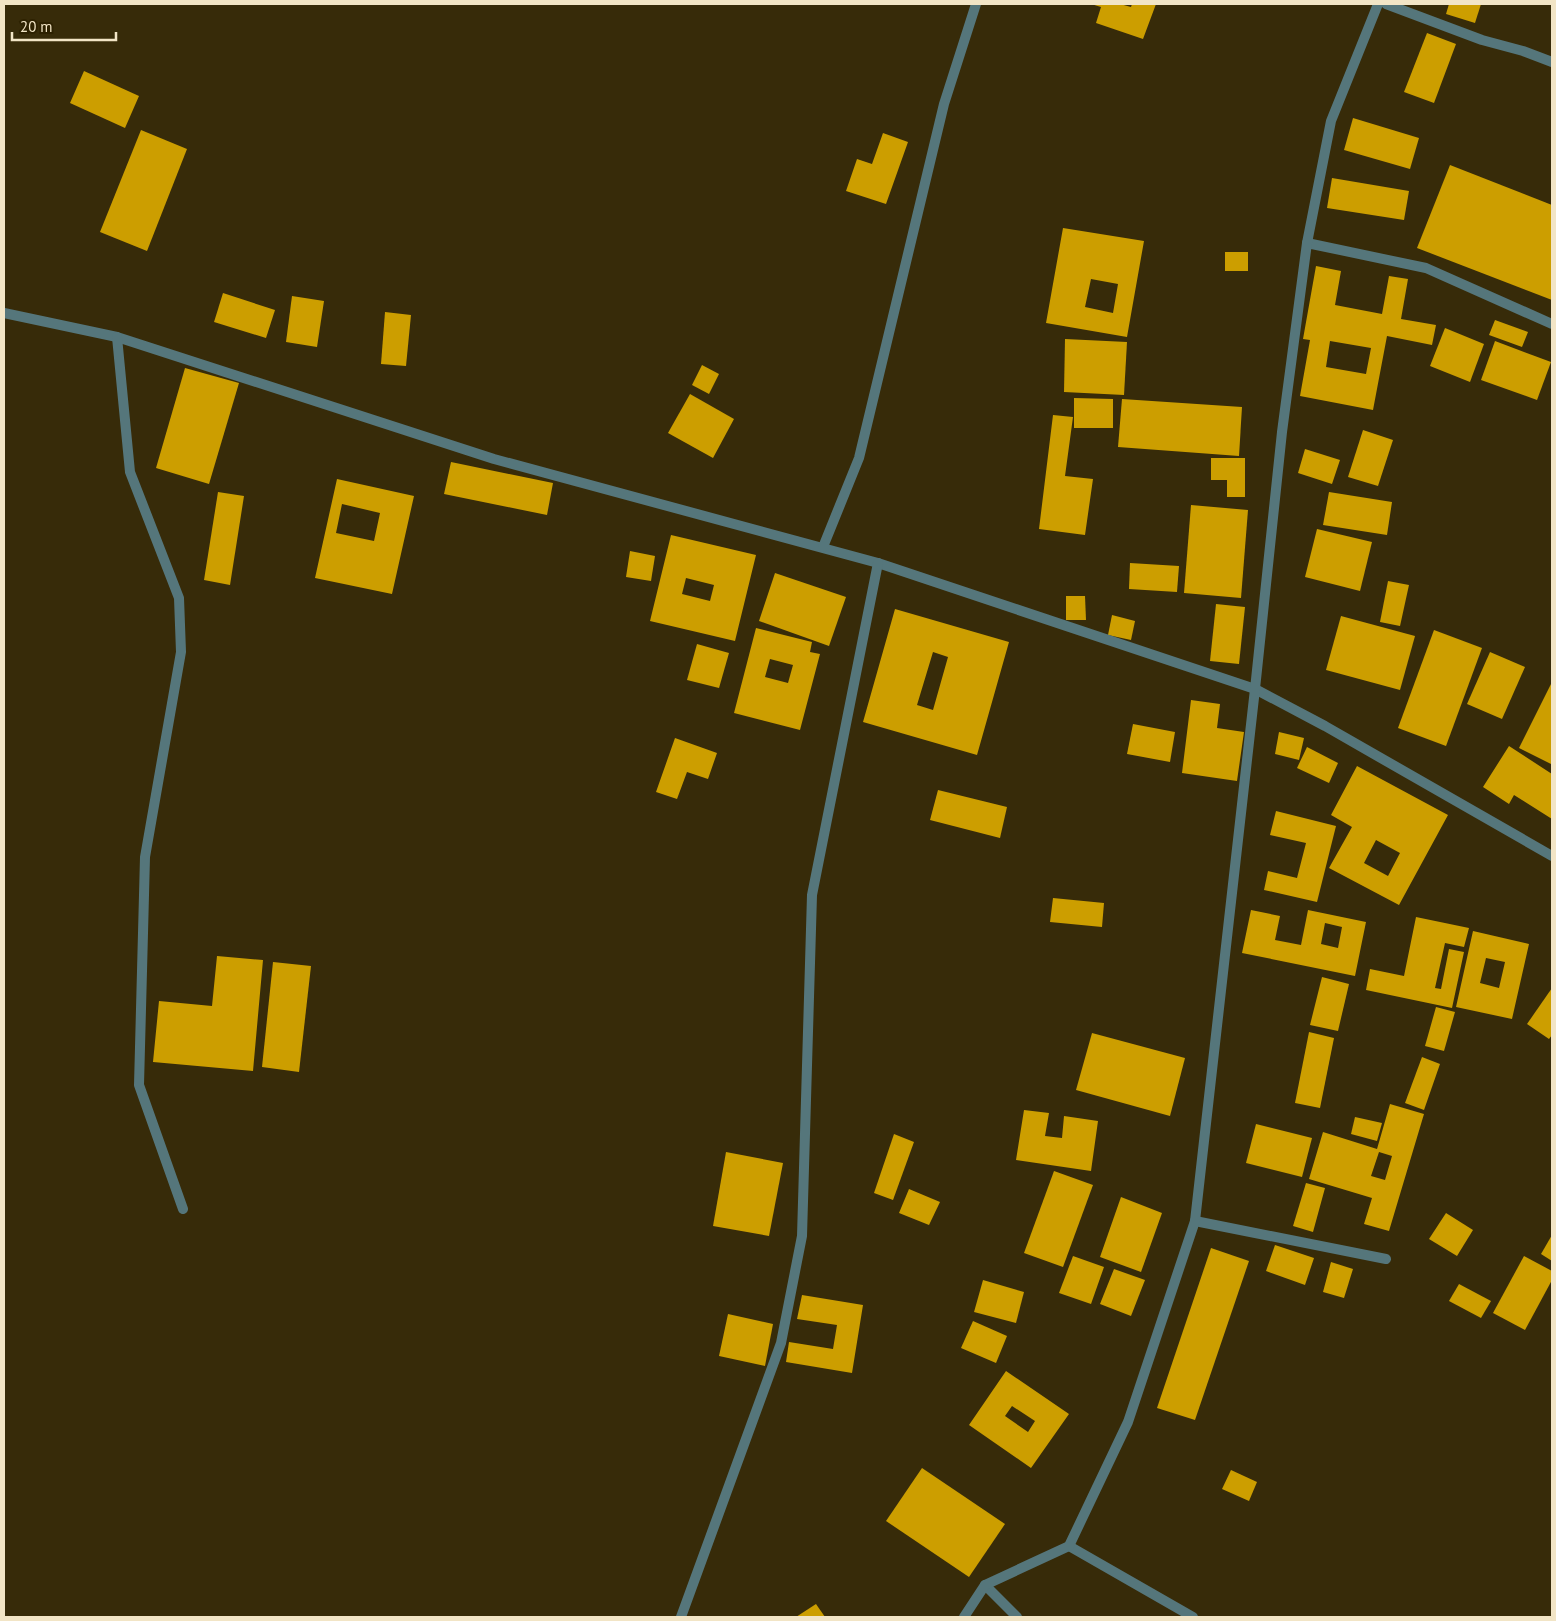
<svg xmlns="http://www.w3.org/2000/svg" width="1556" height="1621" viewBox="0 0 1556 1621" font-family="'PT Sans',sans-serif">
  <style>
    .building { fill: #cc9e00; fill-rule: evenodd }
    .lines { fill: none; stroke-linecap: round; stroke-linejoin: round }
    .street { stroke: #55767b; stroke-width: 10 }
  </style>
  <rect width="100%" height="100%" fill="#372b09"/>
  <g class="building">
    <path d="M1091,4H1120L1131,7L1132,4H1156L1143,39L1096,23L1101,7Z"/>
    <path d="M1449,4H1481L1475,23L1446,14Z"/>
    <path d="M1427,33L1456,44L1434,103L1404,92Z"/>
    <path d="M84,71L139,96L125,128L70,103Z"/>
    <path d="M1353,118L1419,138L1410,169L1344,150Z"/>
    <path d="M141,130L187,149L147,251L100,232Z"/>
    <path d="M883,133L908,142L886,204L846,191L857,159L872,164Z"/>
    <path d="M1450,165L1552,205V300L1417,248Z"/>
    <path d="M1332,178L1409,191L1404,220L1327,208Z"/>
    <path d="M1063,228L1144,241L1127,337L1046,323ZM1091,279L1118,284L1113,313L1085,307Z"/>
    <rect x="1225" y="252" width="23" height="19"/>
    <path d="M1316,266L1341,271L1335,305L1382,314L1389,276L1408,279L1401,319L1436,325L1432,345L1387,336L1373,410L1300,396L1310,340L1303,339ZM1330,341L1371,348L1366,374L1326,367Z"/>
    <path d="M223,293L275,310L266,338L214,322Z"/>
    <path d="M292,296L324,301L317,347L286,342Z"/>
    <path d="M385,312L411,315L406,366L381,364Z"/>
    <path d="M1495,320L1528,332L1522,347L1489,335Z"/>
    <path d="M1445,328L1484,344L1470,382L1430,366Z"/>
    <path d="M1065,339L1127,342L1124,395L1064,392Z"/>
    <path d="M1495,341L1551,362L1537,400L1481,380Z"/>
    <path d="M702,365L719,374L709,394L692,385Z"/>
    <path d="M185,368L239,383L209,484L156,468Z"/>
    <path d="M690,394L734,419L713,458L668,433Z"/>
    <path d="M1074,398L1113,399V428H1074Z"/>
    <path d="M1122,399L1242,407L1239,456L1118,447Z"/>
    <path d="M1053,415L1073,417L1065,476L1093,479L1085,535L1039,529Z"/>
    <path d="M1363,430L1393,440L1378,486L1348,477Z"/>
    <path d="M1305,449L1340,460L1332,484L1298,473Z"/>
    <path d="M1211,458H1245V497H1227V480H1211Z"/>
    <path d="M451,462L553,483L547,515L444,494Z"/>
    <path d="M337,479L414,496L392,594L315,578ZM342,504L380,513L374,541L336,533Z"/>
    <path d="M218,492L244,496L230,585L204,580Z"/>
    <path d="M1329,492L1392,502L1387,535L1323,525Z"/>
    <path d="M1191,505L1248,510L1241,598L1184,593Z"/>
    <path d="M1317,529L1372,542L1360,591L1305,577Z"/>
    <path d="M671,535L756,555L735,641L650,621ZM686,578L714,585L710,601L682,594Z"/>
    <path d="M630,551L655,556L651,581L626,577Z"/>
    <path d="M1130,563L1179,566L1177,592L1129,589Z"/>
    <path d="M775,573L846,597L829,646L759,621Z"/>
    <path d="M1388,581L1409,585L1400,626L1380,622Z"/>
    <path d="M1066,596H1085L1086,620H1066Z"/>
    <path d="M1216,604L1245,607L1239,664L1210,661Z"/>
    <path d="M895,609L1009,642L977,755L863,722ZM933,652L948,657L933,710L917,705Z"/>
    <path d="M1112,615L1135,621L1131,640L1108,635Z"/>
    <path d="M1341,616L1415,636L1400,690L1326,670Z"/>
    <path d="M756,628L812,642L810,652L820,654L800,730L734,713ZM770,659L793,665L788,683L765,677Z"/>
    <path d="M1434,630L1482,648L1446,746L1398,728Z"/>
    <path d="M697,644L729,653L719,688L687,680Z"/>
    <path d="M1490,652L1525,667L1502,719L1467,704Z"/>
    <path d="M1552,682V762L1551,764L1519,748Z"/>
    <path d="M1191,700L1220,704L1217,728L1244,732L1237,781L1182,773Z"/>
    <path d="M1133,724L1175,732L1170,762L1127,754Z"/>
    <path d="M1279,732L1304,738L1299,760L1275,754Z"/>
    <path d="M675,738L717,753L708,779L687,772L677,799L656,792Z"/>
    <path d="M1509,746L1552,774V819L1514,795L1509,804L1483,787Z"/>
    <path d="M1307,747L1338,763L1329,783L1297,768Z"/>
    <path d="M1357,766L1448,815L1399,905L1329,868L1352,827L1331,815ZM1376,840L1400,853L1388,876L1364,863Z"/>
    <path d="M938,790L1007,807L1000,838L930,820Z"/>
    <path d="M1276,811L1336,826L1317,902L1264,890L1268,871L1297,878L1306,843L1270,835Z"/>
    <path d="M1053,898L1104,903L1102,927L1050,922Z"/>
    <path d="M1251,910L1280,916L1275,940L1301,945L1308,910L1366,922L1355,976L1242,953ZM1325,923L1342,927L1338,948L1321,944Z"/>
    <path d="M1416,917L1469,928L1464,947L1445,943L1435,988L1441,989L1449,949L1464,952L1452,1008L1366,990L1370,969L1404,976Z"/>
    <path d="M1473,931L1529,944L1512,1019L1456,1007ZM1486,958L1505,962L1499,988L1480,983Z"/>
    <path d="M217,956L263,960L253,1071L153,1062L159,1001L212,1006Z"/>
    <path d="M273,962L311,966L299,1072L262,1067Z"/>
    <path d="M1322,977L1349,984L1338,1031L1310,1025Z"/>
    <path d="M1552,988V1035L1549,1039L1527,1024Z"/>
    <path d="M1436,1007L1455,1012L1444,1051L1425,1046Z"/>
    <path d="M1309,1032L1334,1038L1320,1108L1295,1103Z"/>
    <path d="M1092,1033L1185,1058L1170,1116L1076,1090Z"/>
    <path d="M1422,1057L1440,1064L1424,1110L1405,1103Z"/>
    <path d="M1390,1104L1424,1114L1389,1231L1364,1224L1372,1198L1309,1179L1323,1132L1377,1149ZM1379,1152L1392,1156L1385,1180L1371,1176Z"/>
    <path d="M1024,1110L1049,1113L1045,1136L1062,1138L1064,1116L1098,1121L1091,1171L1016,1160Z"/>
    <path d="M1355,1117L1382,1123L1377,1141L1351,1134Z"/>
    <path d="M1256,1124L1312,1138L1302,1177L1246,1163Z"/>
    <path d="M894,1134L914,1142L893,1200L874,1193Z"/>
    <path d="M726,1152L783,1163L769,1236L713,1226Z"/>
    <path d="M1054,1171L1093,1185L1063,1267L1024,1253Z"/>
    <path d="M1306,1183L1325,1188L1313,1232L1293,1226Z"/>
    <path d="M909,1189L940,1202L929,1225L899,1213Z"/>
    <path d="M1121,1197L1162,1213L1141,1272L1100,1257Z"/>
    <path d="M1446,1213L1473,1230L1457,1256L1429,1239Z"/>
    <path d="M1552,1235V1261L1541,1254Z"/>
    <path d="M1275,1245L1314,1258L1305,1285L1266,1271Z"/>
    <path d="M1211,1248L1249,1261L1195,1420L1157,1408Z"/>
    <path d="M1073,1256L1104,1267L1091,1304L1059,1293Z"/>
    <path d="M1524,1256L1552,1271V1280L1525,1330L1493,1313Z"/>
    <path d="M1331,1262L1353,1269L1344,1298L1323,1292Z"/>
    <path d="M1114,1269L1145,1280L1131,1316L1100,1304Z"/>
    <path d="M983,1280L1024,1292L1016,1323L974,1312Z"/>
    <path d="M1459,1284L1491,1301L1481,1318L1449,1301Z"/>
    <path d="M802,1295L863,1305L852,1373L786,1362L789,1342L833,1349L837,1325L797,1319Z"/>
    <path d="M728,1314L773,1324L765,1366L719,1356Z"/>
    <path d="M973,1321L1007,1336L996,1363L961,1348Z"/>
    <path d="M1006,1371L1069,1414L1031,1468L969,1425ZM1012,1406L1035,1421L1028,1432L1005,1416Z"/>
    <path d="M922,1468L1005,1524L969,1577L886,1521Z"/>
    <path d="M1231,1470L1257,1482L1249,1501L1222,1489Z"/>
    <path d="M816,1604L825,1617H796Z"/>
  </g>
  <g class="lines">
    <g class="street">
      <path d="M1386,4L1482,40L1523,51L1552,62"/>
      <path d="M1307,243L1426,268L1552,324"/>
      <path d="M4,313L117,337L494,459L878,563L1255,689L1325,726L1552,856"/>
      <path d="M117,337L130,472L179,598L181,652L145,857L139,1085L183,1209"/>
      <path d="M823,547L859,458L944,104L976,4"/>
      <path d="M1195,1221L1386,1259"/>
      <path d="M1069,1546L1193,1617"/>
      <path d="M985,1585L1017,1617"/>
      <path d="M681,1617L781,1343L802,1236L812,895L878,563"/>
      <path d="M964,1617L985,1585L1069,1546L1128,1422L1195,1221L1255,689L1282,432L1307,243L1331,121L1378,4"/>
    </g>
  </g>
  <rect width="1556" height="1621" fill="none" stroke="#f2e5c6" stroke-width="10"/>
  <path d="M12 32v8h104v-8" fill="none" stroke="#f2e5c6" stroke-width="2.5"/>
  <text x="20" y="32" font-size="15" fill="#f2e5c6" stroke="#2d2101" stroke-width="4" paint-order="stroke">20 m</text>
</svg>
